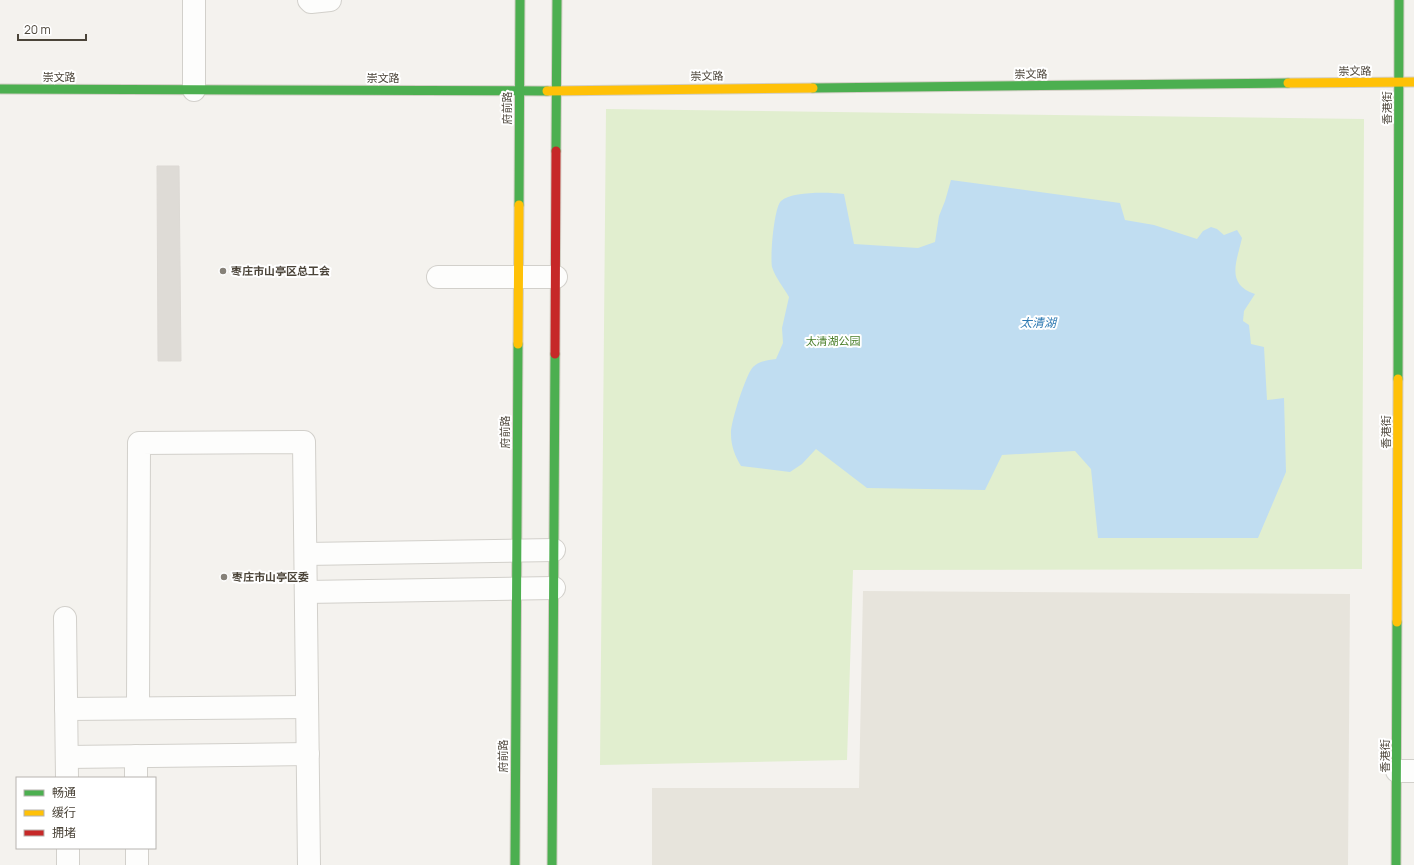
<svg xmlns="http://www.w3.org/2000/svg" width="1414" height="865" viewBox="0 0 1414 865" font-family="Manrope,'Noto Sans SC',sans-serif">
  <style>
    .residential { fill: #e7e4dc }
    .green { fill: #e1eecf }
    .water { fill: #c0ddf1 }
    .building { fill: #dedbd6; stroke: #dcd9d4 }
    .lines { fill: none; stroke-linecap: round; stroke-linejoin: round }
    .street-casing { stroke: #d2d0cb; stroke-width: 24 }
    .fast-casing { stroke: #d3cfc5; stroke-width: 11 }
    .slow-casing { stroke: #d3cfc5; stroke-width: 11 }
    .jam-casing { stroke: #d3cfc5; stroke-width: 11 }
    .street { stroke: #fdfdfc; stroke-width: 22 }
    .fast { stroke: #4caf50; stroke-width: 9 }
    .slow { stroke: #ffc107; stroke-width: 9 }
    .jam { stroke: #c62828; stroke-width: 9 }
    .poi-dot { fill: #868178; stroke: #fff; stroke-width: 1.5 }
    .labels { text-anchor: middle; stroke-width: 4; stroke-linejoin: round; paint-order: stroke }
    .street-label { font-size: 11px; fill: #4b4439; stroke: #fff }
    .poi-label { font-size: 11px; font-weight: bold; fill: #4b4439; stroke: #fff; text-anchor: start }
    .park-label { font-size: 11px; fill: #4a7f2a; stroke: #fff }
    .water-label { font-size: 12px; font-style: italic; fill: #2e7ab2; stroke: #fff }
  </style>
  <rect width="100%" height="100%" fill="#f4f2ee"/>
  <path class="residential" d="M863,591L1350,594L1348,865H652V788H859Z"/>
  <path class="green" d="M606,109L1364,119L1362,569L853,570L847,760L600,765Z"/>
  <path class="water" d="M951,180L1120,203L1125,220L1154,225L1197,239L1203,231L1211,227L1217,229L1224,235L1237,230L1242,238C1237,261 1225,284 1255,294L1244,311L1243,321L1249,325L1251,344L1264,347L1267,400L1284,398L1286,472L1258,538H1098L1091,469L1075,451L1002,455L985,490L867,488L816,449L802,464L790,472L741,466C735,456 731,446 731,434C730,424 746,374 753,367C759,361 768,360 776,359L783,343L782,328L789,297C784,288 775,277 772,267C770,257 774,207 781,201C792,191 829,192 844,194L854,244L918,248L935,242L939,216L945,201Z"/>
  <path class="building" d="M157,166H179L181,361H158Z"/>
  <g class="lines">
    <defs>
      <g id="street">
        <path d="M309,0L311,2L330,0"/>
        <path d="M194,90V0"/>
        <path d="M438,277H556"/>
        <path d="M306,554L554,550"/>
        <path d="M306,592L554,588"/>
        <path d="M65,618L67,778"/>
        <path d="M138,708L139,443L304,442L309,865"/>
        <path d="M66,709L307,707"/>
        <path d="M136,756V778"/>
        <path d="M67,757L308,754"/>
        <path d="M1397,771H1414"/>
        <path d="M68,848V865"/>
        <path d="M137,848V865"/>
      </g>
      <g id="fast">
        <path d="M813,88L1288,83"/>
        <path d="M0,89L547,91"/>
        <path d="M556,151L557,0"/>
        <path d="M519,205L520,0"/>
        <path d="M1398,379L1399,0"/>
        <path d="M515,865L518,344"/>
        <path d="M552,865L555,354"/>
        <path d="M1396,865L1397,622"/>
      </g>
      <g id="slow">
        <path d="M1288,83L1414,82"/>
        <path d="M547,91L813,88"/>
        <path d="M518,344L519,205"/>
        <path d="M1397,622L1398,379"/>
      </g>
      <path id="jam" d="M555,354L556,151"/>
    </defs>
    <use href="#street" class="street-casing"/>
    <use href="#fast" class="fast-casing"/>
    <use href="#slow" class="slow-casing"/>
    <use href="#jam" class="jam-casing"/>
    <use href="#street" class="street"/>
    <use href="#fast" class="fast"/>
    <use href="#slow" class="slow"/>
    <use href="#jam" class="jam"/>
  </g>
  <g class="poi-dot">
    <circle cx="223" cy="271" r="4"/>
    <circle cx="224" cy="577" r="4"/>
  </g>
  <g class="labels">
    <g class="street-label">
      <text transform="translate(1355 71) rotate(-1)" y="4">崇文路</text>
      <text transform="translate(1031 74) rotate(-1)" y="4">崇文路</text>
      <text transform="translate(707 76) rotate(-1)" y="4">崇文路</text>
      <text x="59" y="81">崇文路</text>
      <text x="383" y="82">崇文路</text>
      <text transform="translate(507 108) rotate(-90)" y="4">府前路</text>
      <text transform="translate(1387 108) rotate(-90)" y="4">香港街</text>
      <text transform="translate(505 432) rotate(-90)" y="4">府前路</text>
      <text transform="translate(1386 432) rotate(-90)" y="4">香港街</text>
      <text transform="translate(503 756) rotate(-90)" y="4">府前路</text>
      <text transform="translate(1385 756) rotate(-90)" y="4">香港街</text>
    </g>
    <g class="poi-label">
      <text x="231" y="275">枣庄市山亭区总工会</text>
      <text x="232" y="581">枣庄市山亭区委</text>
    </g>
    <g class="park-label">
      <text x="833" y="345">太清湖公园</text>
    </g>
    <g class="water-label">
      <text x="1038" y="327">太清湖</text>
    </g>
  </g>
  <rect x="16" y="777" width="140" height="72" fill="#ffffff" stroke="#b7b4b0"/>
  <rect x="24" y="790" width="20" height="6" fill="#4caf50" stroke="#b7b4b0"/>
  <text x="52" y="797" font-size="12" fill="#4b4439">畅通</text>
  <rect x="24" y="810" width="20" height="6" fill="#ffc107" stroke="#b7b4b0"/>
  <text x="52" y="817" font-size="12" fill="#4b4439">缓行</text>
  <rect x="24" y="830" width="20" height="6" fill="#c62828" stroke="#b7b4b0"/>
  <text x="52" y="837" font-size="12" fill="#4b4439">拥堵</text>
  <path d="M18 34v6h68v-6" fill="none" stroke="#4b4439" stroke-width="2"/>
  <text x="24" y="34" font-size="12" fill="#4b4439" stroke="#ffffff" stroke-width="3" paint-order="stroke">20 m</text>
</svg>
